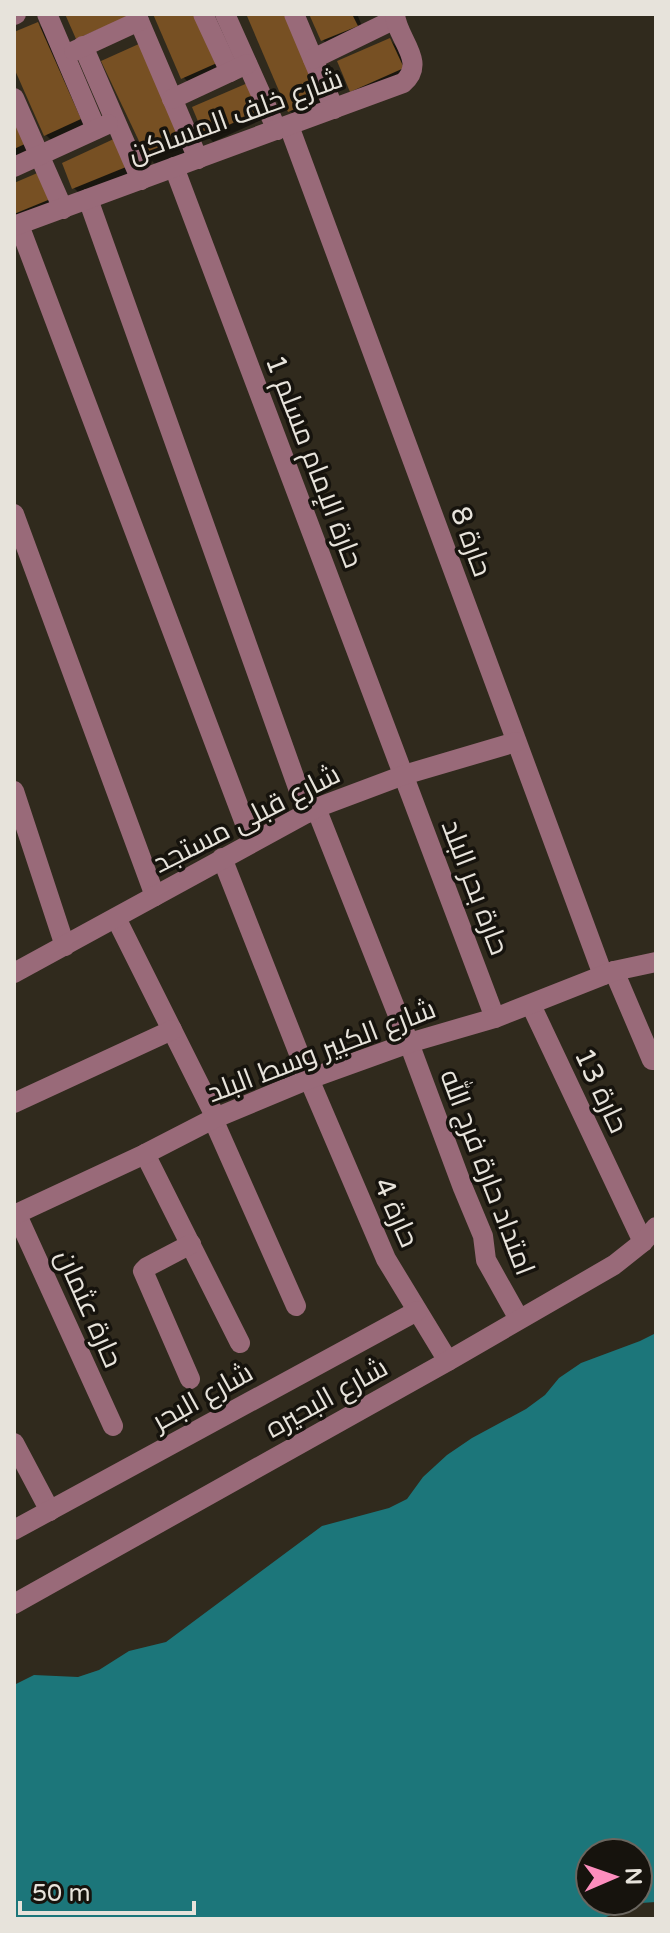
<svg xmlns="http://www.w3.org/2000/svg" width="670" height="1933" viewBox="0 0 670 1933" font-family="'Varela Round',Cairo,sans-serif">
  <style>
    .water { fill: #1c767a; fill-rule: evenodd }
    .shadow { fill: #0007 }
    .building { fill: #775023 }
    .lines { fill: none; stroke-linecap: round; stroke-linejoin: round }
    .minor { stroke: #996a79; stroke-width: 20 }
    .labels { text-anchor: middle; stroke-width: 7; stroke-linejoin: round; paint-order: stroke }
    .street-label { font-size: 28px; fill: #e7e3db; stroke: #16130d }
  </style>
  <rect width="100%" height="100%" fill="#302a1d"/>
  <path class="water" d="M656,1333V1902L641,1903L601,1919H14V1685L34,1675L78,1677L99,1670L129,1651L166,1642L322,1526L389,1508L407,1499L423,1477L447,1455L472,1438L526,1409L545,1395L559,1378L581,1363L640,1341ZM590,1853H638V1901H590Z"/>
  <g class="shadow">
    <path d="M155,14H200L227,74L194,88L183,77Z"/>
    <path d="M256,14L330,109L301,122L290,111Z"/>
    <path d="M312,14H357L367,38L334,51L323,40Z"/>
    <path d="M38,24L49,35L90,131L56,145L45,134L14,63V34Z"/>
    <path d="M390,40L397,47L409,76L359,98L352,91Z"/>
    <path d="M104,62L195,155L159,168L148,157Z"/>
    <path d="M250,85L268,117L213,142L206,134Z"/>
    <path d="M14,116L33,151L14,159Z"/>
    <path d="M118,140L136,172L81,195L74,188Z"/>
    <path d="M41,174L54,207L14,224V185Z"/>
  </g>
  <g class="building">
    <path d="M65,14H134L76,39Z"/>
    <path d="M153,14H195L217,63L181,79Z"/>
    <path d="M252,14H286L320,98L288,112L247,16Z"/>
    <path d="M309,14H352L358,26L321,41Z"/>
    <path d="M38,22L81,119L44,136L14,68V32Z"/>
    <path d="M390,38L404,68L350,92L337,61Z"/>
    <path d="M141,43L185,143L147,158L101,61Z"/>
    <path d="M250,82L262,110L204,136L192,107Z"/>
    <path d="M14,113L27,143L14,149Z"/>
    <path d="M118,137L131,165L72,189L62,163Z"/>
    <path d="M42,171L53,198L14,214V183Z"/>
  </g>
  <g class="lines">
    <g class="minor">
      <path d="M47,14L96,129"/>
      <path d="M136,14L198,159"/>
      <path d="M203,14L230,72"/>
      <path d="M225,14L277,130"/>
      <path d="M294,14L334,109"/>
      <path d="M14,15L16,14"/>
      <path d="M83,46L141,180"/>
      <path d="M74,51L139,21"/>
      <path d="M313,59L395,19"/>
      <path d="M14,98L63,209"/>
      <path d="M172,99L247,64"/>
      <path d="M289,126L603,975"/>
      <path d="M14,167L108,124"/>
      <path d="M174,167L495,1018"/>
      <path d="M88,199L307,813"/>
      <path d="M19,225L252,842"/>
      <path d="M14,226L403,83C428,62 396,38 395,14"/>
      <path d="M14,514L155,896"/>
      <path d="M14,791L65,946"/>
      <path d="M316,808L409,1043L463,1188L483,1236L486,1260L519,1319"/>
      <path d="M222,858L309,1079L386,1259L448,1361"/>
      <path d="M116,918L216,1118"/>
      <path d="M614,971L652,1060"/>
      <path d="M14,973L316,808L404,775L516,742"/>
      <path d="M531,1005L643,1242"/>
      <path d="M14,1103L172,1030"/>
      <path d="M213,1119L296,1306"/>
      <path d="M145,1154L240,1343"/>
      <path d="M16,1213L113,1426"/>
      <path d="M14,1215L145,1154L213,1119L309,1079L409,1043L495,1018L614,971L656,962"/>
      <path d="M190,1379L143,1271L147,1267L191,1244"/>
      <path d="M14,1443L50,1511"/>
      <path d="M14,1530L417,1311"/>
      <path d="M14,1604L448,1361L614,1265L643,1242L656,1227"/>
    </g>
  </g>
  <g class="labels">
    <g class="street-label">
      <text transform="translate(235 115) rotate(-20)" y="10">شارع خلف المساكن</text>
      <text transform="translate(315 461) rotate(69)" y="10">حارة الإمام مسلم 1</text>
      <text transform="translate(472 541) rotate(70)" y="10">حارة 8</text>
      <text transform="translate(246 818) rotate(-27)" y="10">شارع قبلى مستجد</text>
      <text transform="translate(476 887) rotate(69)" y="10">حارة بحر البلد</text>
      <text transform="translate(321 1050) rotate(-21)" y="10">شارع الكبير وسط البلد</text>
      <text transform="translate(602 1090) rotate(65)" y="10">حارة 13</text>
      <text transform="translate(488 1172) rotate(69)" y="10">امتداد حارة فرج الله</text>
      <text transform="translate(397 1212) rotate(66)" y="10">حارة 4</text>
      <text transform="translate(90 1308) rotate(66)" y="10">حارة عثمان</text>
      <text transform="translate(202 1396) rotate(-29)" y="10">شارع البحر</text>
      <text transform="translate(326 1397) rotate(-29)" y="10">شارع البحيره</text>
    </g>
  </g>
  <rect width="670" height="1933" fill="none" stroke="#e7e3db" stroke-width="32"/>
  <g transform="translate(614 1877) rotate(88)"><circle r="38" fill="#16130d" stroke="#6a665f" stroke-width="2"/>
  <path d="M0-6L14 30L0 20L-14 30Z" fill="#fd8ebe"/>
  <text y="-12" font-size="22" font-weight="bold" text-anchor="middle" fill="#e7e3db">N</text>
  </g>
  <path d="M20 1901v12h174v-12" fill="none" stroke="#e7e3db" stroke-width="4"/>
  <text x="32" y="1901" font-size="24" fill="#e7e3db" stroke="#16130d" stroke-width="6" paint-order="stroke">50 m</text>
</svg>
